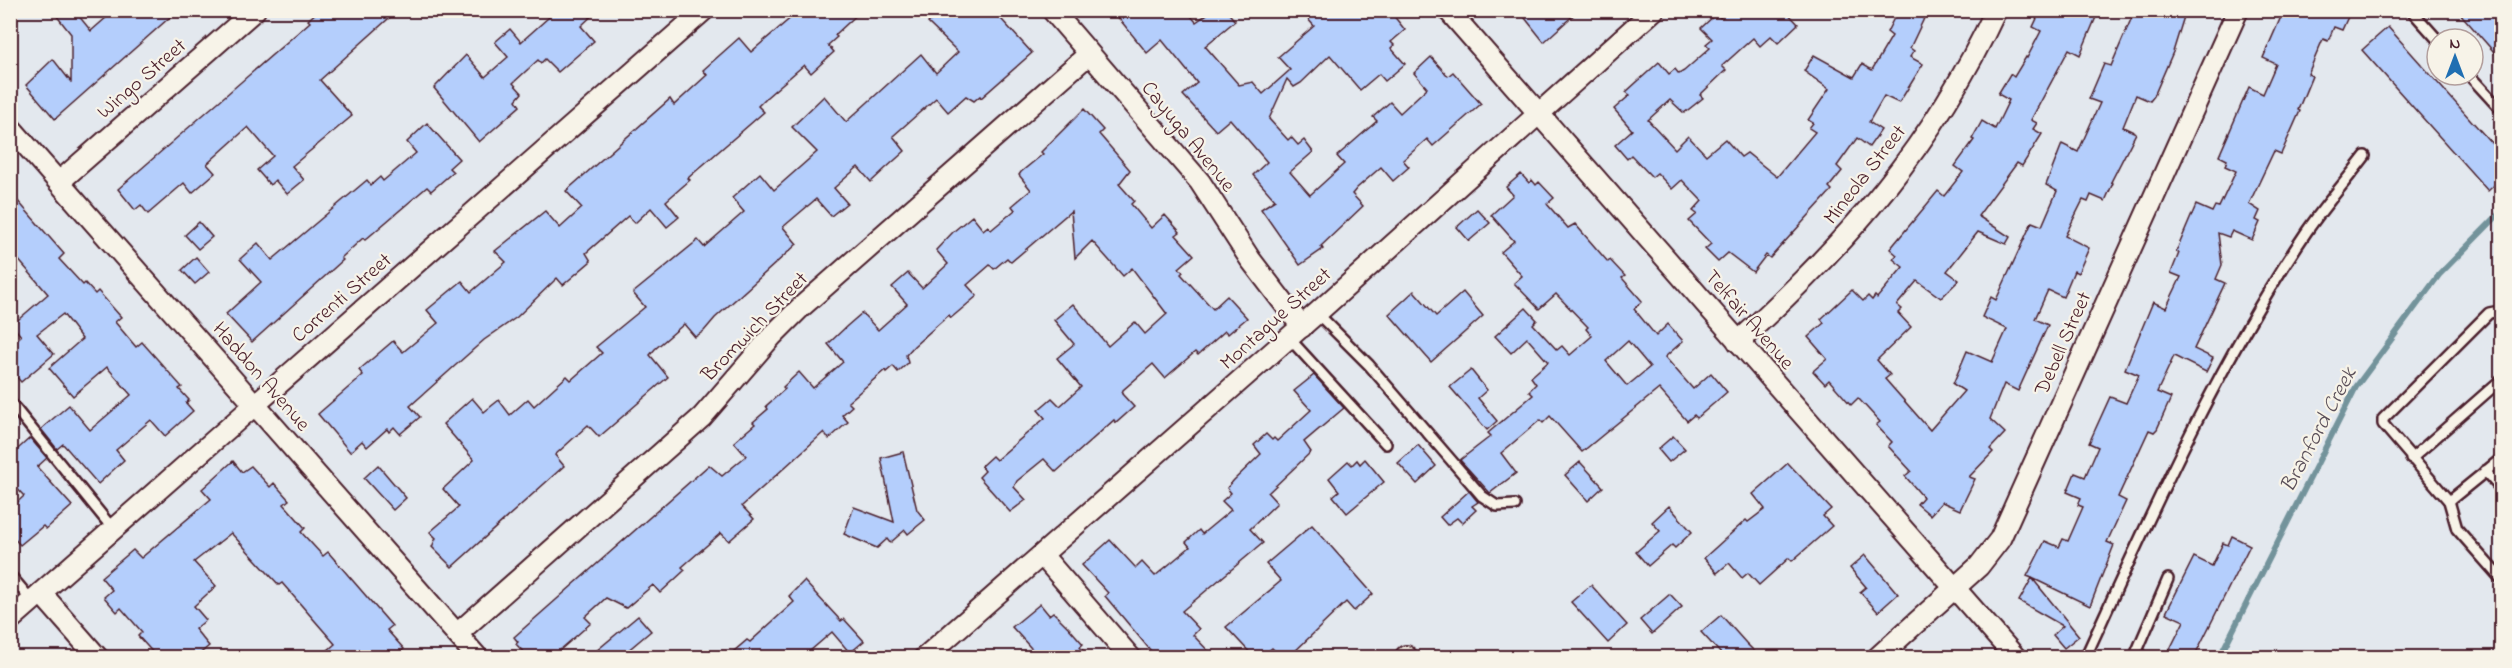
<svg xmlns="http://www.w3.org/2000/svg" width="2512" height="668" viewBox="0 0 2512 668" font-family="'Indie Flower',sans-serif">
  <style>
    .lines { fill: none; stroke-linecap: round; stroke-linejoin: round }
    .stream { stroke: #73939b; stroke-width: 6 }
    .building { fill: #b4cefc; stroke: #4a1f2b; stroke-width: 1.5; fill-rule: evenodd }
    .service-casing { stroke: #4a1f2b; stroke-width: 14 }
    .minor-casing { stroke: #4a1f2b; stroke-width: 24 }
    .service { stroke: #f7f3e8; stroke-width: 9 }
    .minor { stroke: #f7f3e8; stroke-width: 20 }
    .labels { text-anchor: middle; stroke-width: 4.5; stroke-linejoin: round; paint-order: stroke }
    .street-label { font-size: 21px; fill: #4a1f2b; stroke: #f7f3e8 }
    .water-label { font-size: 22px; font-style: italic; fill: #5b505a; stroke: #f7f3e8 }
  </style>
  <rect width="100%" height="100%" fill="#e3e8ee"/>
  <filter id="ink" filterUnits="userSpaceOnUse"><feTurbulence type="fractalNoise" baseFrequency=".0167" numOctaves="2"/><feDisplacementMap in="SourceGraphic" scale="12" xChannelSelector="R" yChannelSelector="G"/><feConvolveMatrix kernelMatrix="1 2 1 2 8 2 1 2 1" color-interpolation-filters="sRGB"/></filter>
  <g filter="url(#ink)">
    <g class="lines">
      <path class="stream" d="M2219,658L2356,387L2439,275L2502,211"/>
    </g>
    <g class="building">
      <path d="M52,10H74L91,31L115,10H178L55,119L26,85L53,59L71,82V34Z"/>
      <path d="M319,10H398L320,80L352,116L292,166L304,180L287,194L275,180L270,185L257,170L273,156L248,127L207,164L215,173L192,193L184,183L148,214L141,205L135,210L118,189L310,22L308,20Z"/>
      <path d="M557,10H598L581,26L594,41L558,72L545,59L541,63L538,60L513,83L522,93L516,100L520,106L479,142L434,88L466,55L485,77L508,57L495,42L510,29L521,42Z"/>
      <path d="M800,10H862L835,35L837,37L828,45L834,52L811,73L804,65L767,97L758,106L764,112L688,178L690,180L666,201L679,217L667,227L651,208L635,223L628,216L586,253L591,261L563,285L557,278L517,317L484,340L410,406L420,417L400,434L394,427L389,432L387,429L367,447L362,441L350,452L318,414L363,375L359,370L393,341L403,352L438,323L427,310L462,281L471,292L506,262L495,251L545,211L560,228L582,208L566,191L670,99L674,105L707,75L703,70L739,38L751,52Z"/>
      <path d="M943,10H968L974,17L982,10H993L1032,53L981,98L980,96L974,101L966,96L948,112L936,98L893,136L905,151L886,168L871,182L858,167L834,188L847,203L831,216L816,199L783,227L797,244L715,318L704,331L695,337L684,324L655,349L650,355L668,377L599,437L588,425L576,436L555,455L564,466L452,567L432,547L436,538L430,532L459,507L443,489L474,460L443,424L472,398L484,412L499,400L510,415L528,399L534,406L567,376L571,380L602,353L596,347L645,307L633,293L698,240L704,247L744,212L732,198L760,173L774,190L817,152L792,127L824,96L846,122L921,54L936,73L958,52L928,23Z"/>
      <path d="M1112,10H1186L1196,22L1213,10H1226L1235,21L1205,46L1239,85L1253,82L1263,94L1290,70L1278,57L1314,26L1300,10H1389L1405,30L1391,42L1394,45L1391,48L1405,64L1385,81L1379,74L1360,90L1330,55L1301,83L1294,87L1287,79L1269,119L1288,140L1291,137L1298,145L1304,140L1313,152L1290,172L1310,195L1344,164L1337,156L1377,121L1373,117L1390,102L1400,113L1427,88L1414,73L1431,57L1448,76L1453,72L1481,104L1433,146L1427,139L1403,160L1409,167L1393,181L1381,167L1357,188L1352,194L1363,206L1321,246L1323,249L1300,265L1261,209L1275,200L1253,175L1267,162L1230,119L1216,131L1183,95L1197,83L1162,40L1147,53Z"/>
      <path d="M1534,10H1579L1544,42L1525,18Z"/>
      <path d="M1727,10H1785L1798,24L1778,43L1771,36L1760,46L1753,38L1722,66L1726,70L1700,95L1703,98L1684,113L1670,100L1648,120L1675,149L1688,136L1706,155L1725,139L1741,157L1747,153L1777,177L1815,132L1809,128L1813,123L1808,120L1829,89L1804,71L1814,55L1854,77L1862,64L1872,70L1892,36L1887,32L1898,10H1928L1910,48L1914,51L1910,57L1923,64L1899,103L1884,96L1869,122L1881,130L1869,147L1857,138L1837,166L1842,171L1829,187L1832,190L1770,258L1766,255L1753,272L1728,253L1718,262L1705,249L1711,244L1689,221L1697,214L1693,211L1702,201L1682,180L1672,189L1657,173L1652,177L1631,155L1627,159L1615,145L1632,130L1614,109L1630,95L1626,92L1659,62L1669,74L1675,69L1679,74L1684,71L1710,48L1706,44L1712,39L1701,28L1716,14L1720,18Z"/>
      <path d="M2041,10H2099L2080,55L2069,49L2031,120L2037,123L2033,129L2042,134L2022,166L2017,163L1978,216L2010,237L2006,244L1978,232L1947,271L1959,280L1941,298L1917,281L1897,305L1902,309L1898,313L1911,327L1877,360L1890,375L1885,379L1930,430L1964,391L1953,384L1967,351L1992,362L2007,329L1982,317L1991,297L1996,300L2032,222L2042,226L2057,191L2046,185L2062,144L2078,152L2100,103L2089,99L2104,64L2111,66L2135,10H2186L2173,52L2154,96L2150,101L2136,95L2123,127L2136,133L2111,182L2113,183L2105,201L2091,195L2088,202L2083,200L2065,236L2089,248L2078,273L2074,271L2063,297L2048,290L2035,319L2048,325L2018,391L2004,384L1990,419L2005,433L1990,449L1993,452L1969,477L1975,479L1960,510L1942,502L1930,515L1917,504L1923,497L1905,476L1911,471L1888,446L1892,442L1876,425L1880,422L1858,398L1851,405L1829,380L1825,384L1813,371L1827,359L1808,337L1824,323L1821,319L1852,290L1863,301L1868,296L1872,300L1875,296L1877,298L1903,267L1893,259L1897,255L1890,249L1938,191L1944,196L1963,172L1955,166L1974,140L1972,139L1982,121L1995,129L2009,100L1998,94L2010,74L2014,77L2026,57L2027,58L2041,31L2033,27Z"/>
      <path d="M2284,10H2351L2342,30L2334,27L2328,41L2323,39L2308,74L2312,76L2298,110L2300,111L2281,154L2274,151L2249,204L2260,211L2256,220L2260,222L2252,240L2232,231L2229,237L2218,233L2222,265L2216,279L2225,283L2194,349L2213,358L2206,372L2174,356L2157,392L2171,398L2157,429L2154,432L2149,430L2118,497L2126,501L2107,542L2114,545L2090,606L2032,578L2079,636L2064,648L2053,635L2063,626L2019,601L2032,578L2027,576L2045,541L2059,547L2063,539L2068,541L2083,507L2078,505L2081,498L2067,492L2075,473L2085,477L2098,447L2089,443L2110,397L2126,403L2139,375L2125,369L2153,302L2166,308L2181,277L2171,273L2179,253L2176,252L2196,205L2212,212L2215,206L2219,207L2236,171L2225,166L2227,160L2219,156L2249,87L2263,94L2276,64L2263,58Z"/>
      <path d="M2457,10H2502V61Z"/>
      <path d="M2388,27L2502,155V178L2488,191L2362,50Z"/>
      <path d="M1084,109L1103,130L1099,134L1130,170L1119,184L1134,201L1131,204L1151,228L1165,215L1180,232L1176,235L1194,255L1179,268L1183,272L1181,274L1213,309L1227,296L1247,318L1228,334L1225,331L1198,355L1195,352L1165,378L1153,364L1123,390L1122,394L1134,407L1116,423L1114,420L1056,472L1044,459L1017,481L1014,487L1026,500L1010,512L979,477L985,471L981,466L992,456L996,460L1045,418L1038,410L1052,398L1060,406L1081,387L1057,358L1074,344L1054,320L1073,304L1108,346L1135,322L1145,334L1167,314L1132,268L1123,276L1092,241L1075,258L1071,211L1011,262L1007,258L994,269L990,265L967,285L977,296L951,318L949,315L914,346L906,355L908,363L898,372L893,366L886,372L885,370L848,402L852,406L842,415L848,422L829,439L824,432L742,506L754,519L729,541L721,533L682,567L685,570L660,593L653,585L626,608L606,598L585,617L591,623L552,657H528L516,644L518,642L514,637L709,465L722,476L746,456L734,442L755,424L753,422L768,409L766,406L785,389L783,387L799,372L813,388L843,362L828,344L847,326L862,313L878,330L907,304L892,287L908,273L922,288L948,264L936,250L954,231L972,216L983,230L988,226L991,230L1015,210L1012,206L1031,190L1019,175L1021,172L1043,154L1041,152Z"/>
      <path d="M427,123L459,159L449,168L453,172L431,191L427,187L365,240L363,238L341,258L343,260L252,342L226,314L261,282L240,259L258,243L272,260L367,180L371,185L380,177L383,181L416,153L407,142Z"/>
      <path d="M1521,174L1529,183L1532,180L1536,185L1539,182L1554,198L1547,204L1568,228L1575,224L1608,262L1610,260L1625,276L1622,278L1642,301L1634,309L1656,336L1668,324L1683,341L1665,357L1693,389L1711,373L1727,392L1697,418L1694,415L1687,421L1659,389L1582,452L1550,416L1543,423L1540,420L1501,453L1516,473L1490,493L1460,460L1491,436L1488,433L1533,395L1529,391L1536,384L1531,377L1548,362L1527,338L1511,353L1495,336L1526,308L1537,320L1533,324L1557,350L1562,346L1570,355L1592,336L1586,329L1588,327L1556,294L1539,309L1514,283L1522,276L1501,252L1514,241L1491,215L1513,195L1506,187ZM1628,341L1650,367L1627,386L1606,361Z"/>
      <path d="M10,192L64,254L59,259L83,285L85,283L95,294L98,291L121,317L115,322L136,347L142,342L182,387L179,389L189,400L186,403L193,411L165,436L151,420L116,450L124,460L98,484L63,444L57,449L41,429L69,405L90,430L131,395L107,367L73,396L49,368L82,339L63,314L37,334L54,354L21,382L10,370V345L21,336L12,325L48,294L10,250Z"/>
      <path d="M1477,209L1490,223L1469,241L1457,227Z"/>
      <path d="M199,222L212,237L198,249L185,235Z"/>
      <path d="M196,257L209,272L195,284L182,270Z"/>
      <path d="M1414,291L1436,316L1463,292L1483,316L1431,362L1389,314Z"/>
      <path d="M1471,370L1487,390L1478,398L1497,421L1487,430L1450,387Z"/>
      <path d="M1314,375L1344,408L1304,442L1311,452L1268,493L1277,503L1250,529L1263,543L1182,611L1199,629L1193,635L1214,657H1156L1105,596L1108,593L1082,565L1110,540L1136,568L1142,562L1155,576L1190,547L1186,542L1199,530L1202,534L1231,510L1222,501L1231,493L1227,488L1234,480L1261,454L1254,445L1266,434L1272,440L1274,438L1277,441L1311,410L1294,391Z"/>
      <path d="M1673,436L1685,449L1669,462L1658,449Z"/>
      <path d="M30,438L47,458L37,467L72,506L46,529L43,526L20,545L10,534V509L24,496L10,481V456Z"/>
      <path d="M1418,445L1436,466L1417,484L1398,463Z"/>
      <path d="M903,452L917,510L925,520L908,534L905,530L890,543L887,539L877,548L844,534L854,507L894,522L881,458Z"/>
      <path d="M1365,459L1384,482L1347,513L1333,496L1339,491L1329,478L1348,461L1352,465L1357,460L1360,464Z"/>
      <path d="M233,461L242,472L251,466L270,487L274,483L289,500L284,504L305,528L301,532L323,556L328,552L392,626L387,630L404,649L395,657H320L335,644L282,583L279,585L231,533L194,562L216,586L194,606L206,620L195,629L209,646L196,657H157L138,636L142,632L121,608L117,612L104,597L112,590L101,577L133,550L141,558L211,499L202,489Z"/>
      <path d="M1580,462L1603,487L1588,501L1565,475Z"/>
      <path d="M1788,463L1831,509L1823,516L1832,526L1792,561L1789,558L1759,585L1748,573L1742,578L1729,563L1717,573L1704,558L1746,520L1748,522L1765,509L1753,494Z"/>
      <path d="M378,465L406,498L393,510L364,478Z"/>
      <path d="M1469,491L1478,502L1472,506L1476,510L1462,523L1457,518L1447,525L1440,517Z"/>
      <path d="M1669,506L1692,532L1675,548L1672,545L1648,566L1636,552L1660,531L1652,522Z"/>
      <path d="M1312,525L1373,594L1354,611L1346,602L1289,657H1281L1272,648L1261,657H1254L1226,627L1281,581L1266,564Z"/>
      <path d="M2232,536L2250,545L2194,657H2166L2184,621L2166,613L2194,557L2212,566L2223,543L2228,545Z"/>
      <path d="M1865,555L1898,594L1878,612L1860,592L1866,587L1850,568Z"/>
      <path d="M804,581L841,621L844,619L864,641L850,653L832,632L803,657H727L747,640L750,642L794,602L789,596Z"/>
      <path d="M1591,585L1627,625L1608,643L1571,602Z"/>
      <path d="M1670,594L1682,607L1652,634L1640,620Z"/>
      <path d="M1040,604L1049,615L1053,612L1069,628L1083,644L1080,647L1088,657H1039L1012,627Z"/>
      <path d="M1721,615L1746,643L1760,657H1724L1701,632Z"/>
      <path d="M638,616L651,631L620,657H589Z"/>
    </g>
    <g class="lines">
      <defs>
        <g id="service">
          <path d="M2411,10L2437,39"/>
          <path d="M2469,75L2502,111"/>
          <path d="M1317,313L1369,365L1482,496L1497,506L1515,505"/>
          <path d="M2502,317L2494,312L2489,313L2383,419V424L2449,501L2457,529L2502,580"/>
          <path d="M1289,338L1386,444"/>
          <path d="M10,402L113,529"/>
          <path d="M2411,459L2502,379"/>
          <path d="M2485,471L2502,490"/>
          <path d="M2449,501L2502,458"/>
          <path d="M10,575L32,601"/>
          <path d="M2085,658C2152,512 2217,364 2307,231C2325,205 2346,181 2365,156"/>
          <path d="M2134,658L2168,579"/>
        </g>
        <g id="minor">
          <path d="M1052,10L1200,182L1250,259L1302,327"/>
          <path d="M1448,10L2016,658"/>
          <path d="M10,127L478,658"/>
          <path d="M59,182L255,10"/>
          <path d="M1738,342C1847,243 1933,146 1996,10"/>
          <path d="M1042,555L1131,658"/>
          <path d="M41,593L98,658"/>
          <path d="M10,620L704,10"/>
          <path d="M457,634L702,417L772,336L799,309L1089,54"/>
          <path d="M1406,656L1408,658"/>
          <path d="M924,658L1317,313L1654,10"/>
          <path d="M1877,658L1979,566L2000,539L2238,10"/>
        </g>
      </defs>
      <use href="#service" class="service-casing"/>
      <use href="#minor" class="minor-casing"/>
      <use href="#service" class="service"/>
      <use href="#minor" class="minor"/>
    </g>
  </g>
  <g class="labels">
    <g class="street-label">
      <text transform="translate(141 78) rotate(-41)" y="7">Wingo Street</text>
      <text transform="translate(1189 136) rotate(51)" y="7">Cayuga Avenue</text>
      <text transform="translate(1864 174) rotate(-52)" y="7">Mineola Street</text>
      <text transform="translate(341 297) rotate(-41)" y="7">Correnti Street</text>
      <text transform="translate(1275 318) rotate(-42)" y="7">Montague Street</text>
      <text transform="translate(1750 319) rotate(49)" y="7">Telfair Avenue</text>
      <text transform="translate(754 326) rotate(-46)" y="7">Bromwich Street</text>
      <text transform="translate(2062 343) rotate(-66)" y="7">Debell Street</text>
      <text transform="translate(262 376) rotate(49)" y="7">Haddon Avenue</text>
    </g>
    <g class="water-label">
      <text transform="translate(2317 429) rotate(-62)" y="8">Branford Creek</text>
    </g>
  </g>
  <rect width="2512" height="668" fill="none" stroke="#f7f3e8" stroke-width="36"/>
  <rect x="18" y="18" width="2476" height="632" fill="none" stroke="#4a1f2b" stroke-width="2" filter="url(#ink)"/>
  <g transform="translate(2455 57)"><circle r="28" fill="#f7f3e8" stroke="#b29e9c" stroke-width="1.5"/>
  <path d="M0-4.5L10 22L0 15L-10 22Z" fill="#1f6fb2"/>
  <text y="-9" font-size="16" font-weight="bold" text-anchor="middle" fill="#4a1f2b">N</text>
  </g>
</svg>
